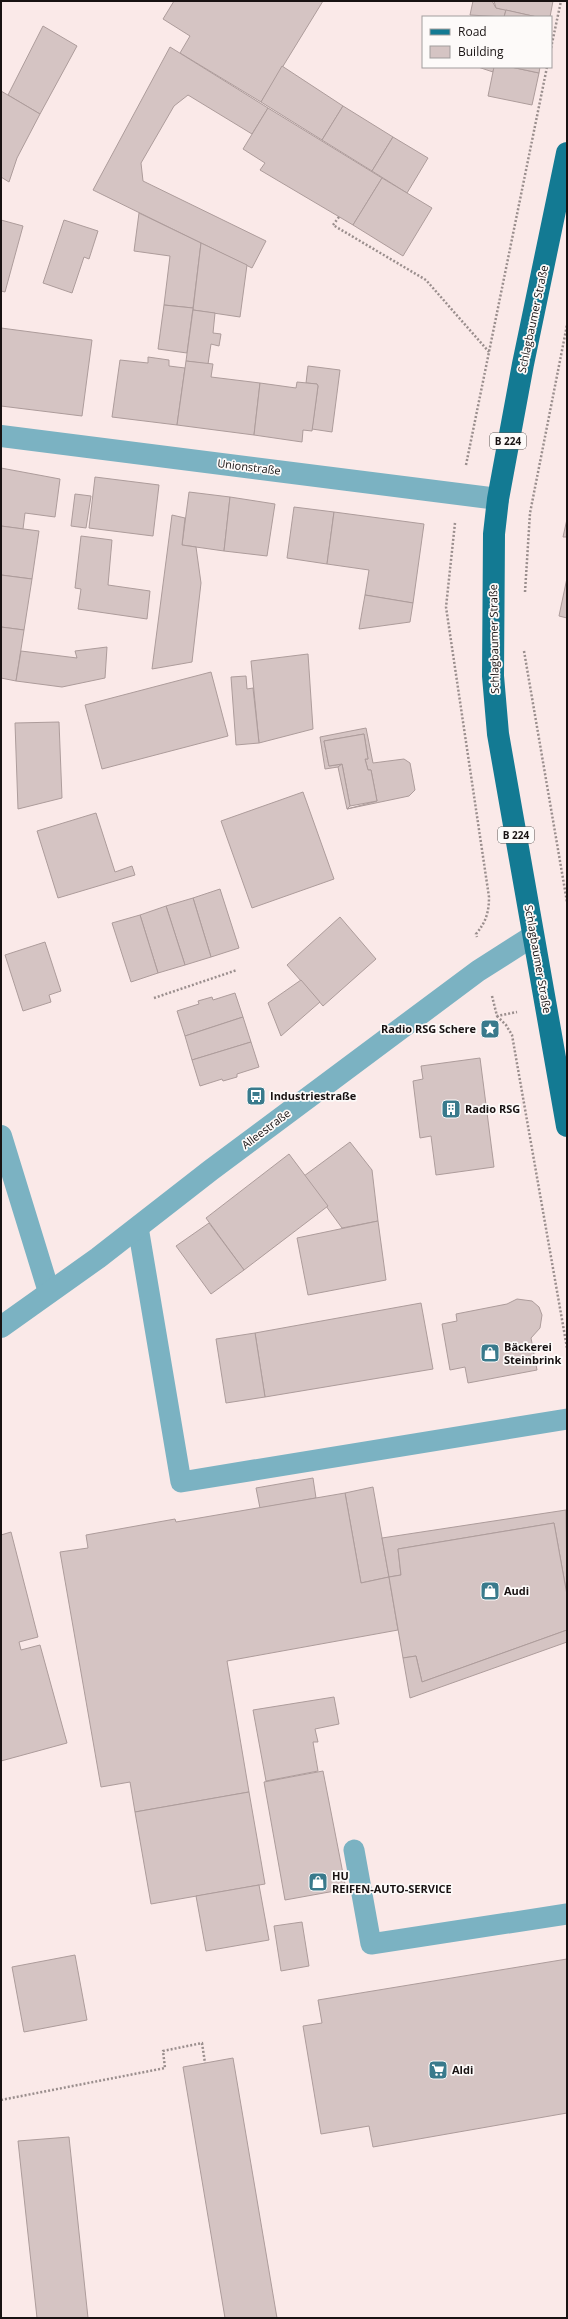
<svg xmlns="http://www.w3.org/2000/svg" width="568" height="2319" viewBox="0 0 568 2319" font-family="'Open Sans',sans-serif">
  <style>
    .building { fill: #d5c4c3; stroke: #ad9c9b }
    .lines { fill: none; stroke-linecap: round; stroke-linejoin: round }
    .path { stroke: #9a8e8d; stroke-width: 2.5; stroke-dasharray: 2 2; stroke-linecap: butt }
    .lane { stroke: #7bb2c2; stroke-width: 21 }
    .street { stroke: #7bb2c2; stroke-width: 22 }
    .primary { stroke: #137a93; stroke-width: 22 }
    .labels { text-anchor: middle; stroke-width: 3.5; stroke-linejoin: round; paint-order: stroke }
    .shield { fill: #fdfaf9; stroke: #5d5857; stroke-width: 1 }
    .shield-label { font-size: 10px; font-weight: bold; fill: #181212 }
    .street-label { font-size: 11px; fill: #181212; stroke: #fdfaf9 }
    .poi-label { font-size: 11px; font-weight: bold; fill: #181212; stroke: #fdfaf9; text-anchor: start }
  </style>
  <rect width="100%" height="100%" fill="#fae9e8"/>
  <g class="building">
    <path d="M174,1H323L261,102L180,53L190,36L163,19Z"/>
    <path d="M473,1H492L496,8L506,10L504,17L470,15Z"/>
    <path d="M494,1H553L550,17H537L496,8Z"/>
    <path d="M506,10L537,17H504Z"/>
    <path d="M43,26L77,46L40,114L8,95Z"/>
    <path d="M170,47L268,108L252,134L188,95L174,106L141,163L143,181L266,241L252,268L93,190Z"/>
    <path d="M282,66L343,106L322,140L261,102Z"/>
    <path d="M478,67H494L493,72Z"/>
    <path d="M494,67H511L539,73L532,105L488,96Z"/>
    <path d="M511,67H540L539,73Z"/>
    <path d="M1,91L40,114L17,158L9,182L1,177Z"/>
    <path d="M343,106L393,137L372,171L322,140Z"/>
    <path d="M268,108L382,178L353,225L260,170L265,163L243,149Z"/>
    <path d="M393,137L428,158L407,193L372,171Z"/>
    <path d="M382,178L432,208L403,256L353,225Z"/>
    <path d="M139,213L201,243L193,308L164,305L170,256L134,251Z"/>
    <path d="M1,220L23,226L5,292L1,291Z"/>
    <path d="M64,220L98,231L89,259L84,257L72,293L43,283Z"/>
    <path d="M201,243L247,265L240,317L193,310Z"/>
    <path d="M164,305L193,308L187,353L158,349Z"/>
    <path d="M193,310L215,313L213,333L221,334L219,346L211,344L208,364L186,361Z"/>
    <path d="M1,328L92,340L82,416L1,406Z"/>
    <path d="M148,357L169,360V366L185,368L177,425L112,417L120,360L148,363Z"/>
    <path d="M186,361L213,364L211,377L260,383L254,435L177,425Z"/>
    <path d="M308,366L340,370L332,432L312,429L318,386L317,384L306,383Z"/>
    <path d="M297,382L317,384L318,386L312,431L303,430L302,442L254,435L260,383L296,388Z"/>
    <path d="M1,468L60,479L55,517L25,513L23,529L1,526Z"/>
    <path d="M95,477L159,485L153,536L89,528Z"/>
    <path d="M189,492L230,497L224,551L182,545Z"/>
    <path d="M75,494L91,496L86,528L71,526Z"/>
    <path d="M230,497L275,504L267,556L224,551Z"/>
    <path d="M294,507L334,512L327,564L287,558Z"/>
    <path d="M334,512L424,524L413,603L365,595L369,570L327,564Z"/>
    <path d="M172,515L185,518L182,545L196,547L201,583L192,662L152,669Z"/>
    <path d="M567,519V537H563Z"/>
    <path d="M1,526L39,531L32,579L1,575Z"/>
    <path d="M81,536L112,540L108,585L150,591L147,619L78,609L81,589L75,588Z"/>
    <path d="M1,575L32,579L24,630L1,627Z"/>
    <path d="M567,578V618L559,616Z"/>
    <path d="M365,595L413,603L410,622L359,629Z"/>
    <path d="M1,627L24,630L16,681L1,678Z"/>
    <path d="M107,647L105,678L62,687L16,681L21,651L77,658L75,651Z"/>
    <path d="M308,654L313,729L259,743L251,661Z"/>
    <path d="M211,672L228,736L102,769L85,705Z"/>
    <path d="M246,676L247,689L253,688L259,743L236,745L231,677Z"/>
    <path d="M59,722L62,798L18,809L15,723Z"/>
    <path d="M366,728L373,763L404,759L410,763L415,790L409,796L347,809L377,801L371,770H368L365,759H368L364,734L324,741L329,766L342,764L338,767L325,769L320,737Z"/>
    <path d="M364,734L368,759H365L368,770H371L377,801L350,806L342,764L329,766L324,741Z"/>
    <path d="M342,764L350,806L347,809L338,767Z"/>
    <path d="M303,792L334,879L252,908L221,821Z"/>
    <path d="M96,813L115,872L132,866L135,875L58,898L37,831Z"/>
    <path d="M220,889L239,948L211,957L193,898Z"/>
    <path d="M193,898L211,957L185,965L166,906Z"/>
    <path d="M166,906L185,965L158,973L140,915Z"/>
    <path d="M140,915L158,973L131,982L112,923Z"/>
    <path d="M340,917L376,959L323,1006L287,965Z"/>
    <path d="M45,942L61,991L49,995L51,1002L23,1011L5,955Z"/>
    <path d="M301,980L320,1002L281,1036L268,1003Z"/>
    <path d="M235,993L243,1017L185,1036L177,1011L199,1004L198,1001L212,997L213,1000Z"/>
    <path d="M243,1017L251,1042L192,1060L185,1036Z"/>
    <path d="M251,1042L259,1067L237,1074V1077L223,1081L222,1079L200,1086L192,1060Z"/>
    <path d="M480,1058L494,1167L436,1175L431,1136L420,1138L413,1081L423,1079L421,1066Z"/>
    <path d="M350,1142L372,1170L378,1221L342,1228L304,1176Z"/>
    <path d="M289,1154L328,1206L244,1270L206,1218Z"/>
    <path d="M378,1221L386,1280L308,1295L297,1238Z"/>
    <path d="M209,1223L244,1270L211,1294L176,1246Z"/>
    <path d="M517,1299L532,1301L539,1307L542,1315L540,1328L531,1338L537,1370L468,1383L465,1367L450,1370L442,1324L457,1321L456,1314L507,1304Z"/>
    <path d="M421,1303L433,1369L265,1397L255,1333Z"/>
    <path d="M255,1333L265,1397L226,1403L216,1339Z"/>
    <path d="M313,1478L316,1498L260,1508L256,1488Z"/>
    <path d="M373,1487L389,1577L361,1583L345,1493Z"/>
    <path d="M345,1493L361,1583L389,1577L398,1630L227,1661L249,1792L135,1812L130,1782L101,1787L60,1552L88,1548L86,1535L175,1519L176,1522Z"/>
    <path d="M566,1510L567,1595L554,1523L398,1549L401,1575L389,1577L382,1538Z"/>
    <path d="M554,1523L567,1595V1630L422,1682L416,1656L403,1658L389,1577L401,1575L398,1549Z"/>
    <path d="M11,1532L38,1637L19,1642L21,1650L40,1645L67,1743L1,1761V1535Z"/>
    <path d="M567,1630V1642L410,1698L403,1658L416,1656L422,1682Z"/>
    <path d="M334,1697L339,1724L315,1729L318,1742H313L318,1771L266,1781L253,1710Z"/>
    <path d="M323,1771L346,1889L285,1900L264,1782Z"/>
    <path d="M249,1792L265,1884L151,1904L135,1812Z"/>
    <path d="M259,1885L269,1940L206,1951L196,1896Z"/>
    <path d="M302,1922L309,1966L281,1971L274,1926Z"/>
    <path d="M75,1955L87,2020L24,2032L12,1967Z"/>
    <path d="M567,1959V2113L373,2147L369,2126L321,2134L303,2026L322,2023L318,2000Z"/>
    <path d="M233,2058L277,2318H225L183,2067Z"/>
    <path d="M69,2137L88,2318H37L18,2141Z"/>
  </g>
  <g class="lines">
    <g class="path">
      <path d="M551,48L561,1"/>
      <path d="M339,217L333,225L426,280L489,352"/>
      <path d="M466,465L547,67"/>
      <path d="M455,523L446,607L489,897C489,912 486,922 476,934L477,937"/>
      <path d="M525,592L530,513L567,325"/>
      <path d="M524,651L567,902"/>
      <path d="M492,996L497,1016L517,1012"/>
      <path d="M154,998L237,970"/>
      <path d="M497,1016L506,1025L512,1035L567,1348"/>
      <path d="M1,2100L165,2068L163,2051L202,2043L205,2063"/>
    </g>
    <g class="lane">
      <path d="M138,1227L181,1482L567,1419"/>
      <path d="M354,1850L371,1944L567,1914"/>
    </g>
    <g class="street">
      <path d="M1,436L498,499"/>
      <path d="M1,1136L49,1292"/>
      <path d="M1,1327L98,1258L211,1170L478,971L533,936"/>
    </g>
    <path class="primary" d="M567,153L523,364L498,499L494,534L493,676L498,734L567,1126"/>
  </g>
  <defs>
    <symbol id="sight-square" viewBox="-11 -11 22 22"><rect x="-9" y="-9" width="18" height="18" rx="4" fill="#397a8c" stroke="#fdfaf9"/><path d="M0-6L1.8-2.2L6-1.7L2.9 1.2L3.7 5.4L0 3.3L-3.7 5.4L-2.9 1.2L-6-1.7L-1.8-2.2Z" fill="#fff"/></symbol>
    <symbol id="bus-square" viewBox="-11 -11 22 22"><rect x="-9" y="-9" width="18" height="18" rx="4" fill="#397a8c" stroke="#fdfaf9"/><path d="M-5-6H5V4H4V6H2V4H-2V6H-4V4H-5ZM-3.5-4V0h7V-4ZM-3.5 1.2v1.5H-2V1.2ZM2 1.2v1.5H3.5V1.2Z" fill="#fff"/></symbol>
    <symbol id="building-square" viewBox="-11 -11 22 22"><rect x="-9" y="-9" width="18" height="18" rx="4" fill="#397a8c" stroke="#fdfaf9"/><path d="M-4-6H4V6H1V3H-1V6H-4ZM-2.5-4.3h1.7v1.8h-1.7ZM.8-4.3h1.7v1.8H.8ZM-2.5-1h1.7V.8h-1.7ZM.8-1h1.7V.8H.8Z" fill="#fff"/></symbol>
    <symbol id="shop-square" viewBox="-11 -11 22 22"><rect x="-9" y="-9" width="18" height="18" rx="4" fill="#397a8c" stroke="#fdfaf9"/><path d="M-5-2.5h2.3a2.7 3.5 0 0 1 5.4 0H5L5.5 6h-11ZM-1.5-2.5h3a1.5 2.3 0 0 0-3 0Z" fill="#fff"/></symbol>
    <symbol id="supermarket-square" viewBox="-11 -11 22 22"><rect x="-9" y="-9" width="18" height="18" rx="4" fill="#397a8c" stroke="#fdfaf9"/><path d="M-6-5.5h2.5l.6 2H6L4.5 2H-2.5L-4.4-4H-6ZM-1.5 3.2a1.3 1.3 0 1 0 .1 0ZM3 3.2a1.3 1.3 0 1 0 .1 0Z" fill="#fff"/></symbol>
  </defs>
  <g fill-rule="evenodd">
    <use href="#sight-square" x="479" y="1018" width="22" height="22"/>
    <use href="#bus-square" x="245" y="1085" width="22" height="22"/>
    <use href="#building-square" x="440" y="1098" width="22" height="22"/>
    <use href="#shop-square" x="479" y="1342" width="22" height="22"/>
    <use href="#shop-square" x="479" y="1580" width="22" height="22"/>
    <use href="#shop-square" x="307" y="1871" width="22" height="22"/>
    <use href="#supermarket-square" x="427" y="2059" width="22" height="22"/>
  </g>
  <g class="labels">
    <g class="shield">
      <rect x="490" y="433" width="36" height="16" rx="3"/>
      <rect x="498" y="827" width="36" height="16" rx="3"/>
    </g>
    <g class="shield-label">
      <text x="508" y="445">B 224</text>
      <text x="516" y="839">B 224</text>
    </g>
    <g class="street-label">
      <text transform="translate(533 319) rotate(-78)" y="4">Schlagbaumer Straße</text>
      <text transform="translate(249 467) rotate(7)" y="4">Unionstraße</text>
      <text transform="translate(494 639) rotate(-91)" y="4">Schlagbaumer Straße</text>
      <text transform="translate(538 959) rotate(80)" y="4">Schlagbaumer Straße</text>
      <text transform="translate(266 1129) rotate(-37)" y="4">Alleestraße</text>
    </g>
    <g class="poi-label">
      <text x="476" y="1033" text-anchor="end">Radio RSG Schere</text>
      <text x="270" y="1100">Industriestraße</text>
      <text x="465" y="1113">Radio RSG</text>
      <text x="504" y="1351">Bäckerei<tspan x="504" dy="13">Steinbrink</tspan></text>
      <text x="504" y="1595">Audi</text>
      <text x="332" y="1880">HU<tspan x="332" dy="13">REIFEN-AUTO-SERVICE</tspan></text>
      <text x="452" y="2074">Aldi</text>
    </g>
  </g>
  <rect width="568" height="2319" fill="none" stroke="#181212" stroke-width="4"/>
  <rect x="422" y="16" width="130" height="52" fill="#fdfaf9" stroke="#a19d9d"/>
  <rect x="430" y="29" width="20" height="6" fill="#137a93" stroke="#a19d9d"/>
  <text x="458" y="36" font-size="12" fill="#181212">Road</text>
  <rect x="430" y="46" width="20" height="12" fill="#d5c4c3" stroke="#a19d9d"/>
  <text x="458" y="56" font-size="12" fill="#181212">Building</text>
</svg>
